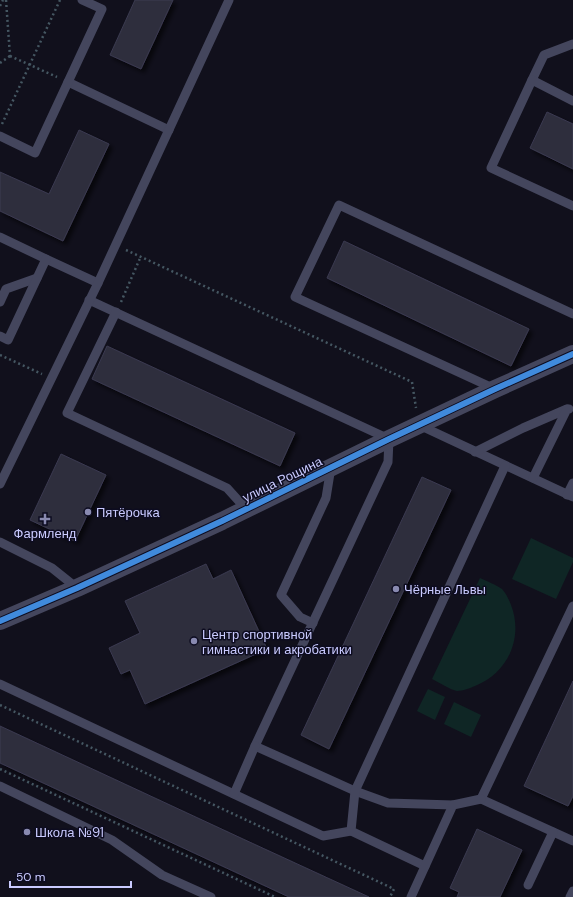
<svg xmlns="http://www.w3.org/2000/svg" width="573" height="897" viewBox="0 0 573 897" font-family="'DM Sans',sans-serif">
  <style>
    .green { fill: #0f2625 }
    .building { fill: #2e2e3e; stroke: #3b3a50; filter: url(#shadow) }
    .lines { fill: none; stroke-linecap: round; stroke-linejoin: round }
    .path { stroke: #455762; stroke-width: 2.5; stroke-dasharray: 2 3; stroke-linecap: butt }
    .lane { stroke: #44465d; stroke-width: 9 }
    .street { stroke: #44465d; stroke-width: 18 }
    .cycleway-casing { stroke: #0d0c20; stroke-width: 8 }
    .cycleway { stroke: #408adc; stroke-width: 6 }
    .poi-dot { fill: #898ab0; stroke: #0d0c20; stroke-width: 1.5 }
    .labels { text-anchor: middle; stroke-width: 3; stroke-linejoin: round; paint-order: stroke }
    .street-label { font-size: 13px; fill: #cacbff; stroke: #0d0c20 }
    .poi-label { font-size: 13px; fill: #cacbff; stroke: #0d0c20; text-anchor: start }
  </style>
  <defs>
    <filter id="shadow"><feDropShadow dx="3.5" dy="3.5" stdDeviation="2" flood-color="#0009"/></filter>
  </defs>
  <rect width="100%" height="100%" fill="#11101c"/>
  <g class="green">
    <path d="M531,538L573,558V562L556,599L512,579Z"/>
    <path d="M480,578C487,581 496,585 502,589C506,593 509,600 511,605C524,638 507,674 475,686C470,688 463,691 457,691C451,690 438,682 432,679Z"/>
    <path d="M428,689L445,697L435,720L417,711Z"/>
    <path d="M454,702L481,715L471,737L444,724Z"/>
  </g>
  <g class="building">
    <path d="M135,0H173L141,69L110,55Z"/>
    <path d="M547,112L573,124V169L530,148Z"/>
    <path d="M79,130L109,144L63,241L0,211V172L49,194Z"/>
    <path d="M344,241L529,329L511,366L327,278Z"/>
    <path d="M107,346L295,433L280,466L92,379Z"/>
    <path d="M61,454L106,475L75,541L30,520Z"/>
    <path d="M422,477L451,490L329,749L301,735Z"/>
    <path d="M206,564L213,579L231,570L267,649L145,704L130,670L121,674L109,648L140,633L125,601Z"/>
    <path d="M573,681V796L568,806L524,786Z"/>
    <path d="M0,726L243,839L369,897H289L0,763Z"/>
    <path d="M477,829L522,850L500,897H457L459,892L450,888Z"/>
  </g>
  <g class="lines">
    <g class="path">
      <path d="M6,0L10,56"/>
      <path d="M0,6L3,0"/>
      <path d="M10,56L57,77"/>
      <path d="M0,63L10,56"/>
      <path d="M2,124L60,0"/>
      <path d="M126,250L412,382L416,408"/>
      <path d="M121,302L141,256"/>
      <path d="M0,355L42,374"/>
      <path d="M0,705L394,889L390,897"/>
      <path d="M0,769L275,897"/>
    </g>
    <g class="lane">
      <path d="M532,80L544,55L573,44"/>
      <path d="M68,82L169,130"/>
      <path d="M573,101L532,80L491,168L573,206"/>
      <path d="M0,136L35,153L102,9L82,0"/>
      <path d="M0,237L46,259L98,283"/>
      <path d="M89,300L389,439L388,462L255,746L355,791L388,803L453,805"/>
      <path d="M0,302L6,289L37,278"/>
      <path d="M116,312L67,413L227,488L246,509"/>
      <path d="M0,336L8,340L46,259"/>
      <path d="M495,389L295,297L339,205L573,314"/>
      <path d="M419,425L573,497"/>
      <path d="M475,452L523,428L567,409"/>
      <path d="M533,478L567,409H569"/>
      <path d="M0,484L98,283L229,0"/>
      <path d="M567,495L573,483"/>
      <path d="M0,542L52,568L77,588"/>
      <path d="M573,606L481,799L573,841"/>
      <path d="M313,623L300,617L281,595L326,498L331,467"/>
      <path d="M0,684L323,836L351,831"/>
      <path d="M0,786L112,840L162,875L211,897"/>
      <path d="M234,794L255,746"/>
      <path d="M425,866L351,831L355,791L505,466"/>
      <path d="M528,885L553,832"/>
      <path d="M411,897L453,805L481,799"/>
      <path d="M570,897L573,891"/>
    </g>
    <path class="street" d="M0,621L77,588L222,521L389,439L495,389L573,354"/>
    <defs>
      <path id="cycleway" d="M0,621L77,588L222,521L389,439L495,389L573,354"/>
    </defs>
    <use href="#cycleway" class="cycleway-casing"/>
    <use href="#cycleway" class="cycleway"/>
  </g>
  <g class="poi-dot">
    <circle cx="88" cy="512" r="4"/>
    <path d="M43 513h4v4h4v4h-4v4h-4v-4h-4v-4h4z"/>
    <circle cx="396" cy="589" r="4"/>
    <circle cx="194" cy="641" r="4"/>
    <circle cx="27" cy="832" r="4"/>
  </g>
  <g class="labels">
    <g class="street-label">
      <text transform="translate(282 479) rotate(-26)" y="5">улица Рощина</text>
    </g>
    <g class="poi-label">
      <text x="96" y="517">Пятёрочка</text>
      <text x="45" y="538" text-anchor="middle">Фармленд</text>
      <text x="404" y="594">Чёрные Львы</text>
      <text x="202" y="639">Центр спортивной<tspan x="202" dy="15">гимнастики и акробатики</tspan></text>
      <text x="35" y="837">Школа №91</text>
    </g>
  </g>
  <path d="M10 881v6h121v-6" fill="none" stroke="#cacbff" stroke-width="2"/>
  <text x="16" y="881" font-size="12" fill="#cacbff" stroke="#0d0c20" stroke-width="3" paint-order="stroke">50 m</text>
</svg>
